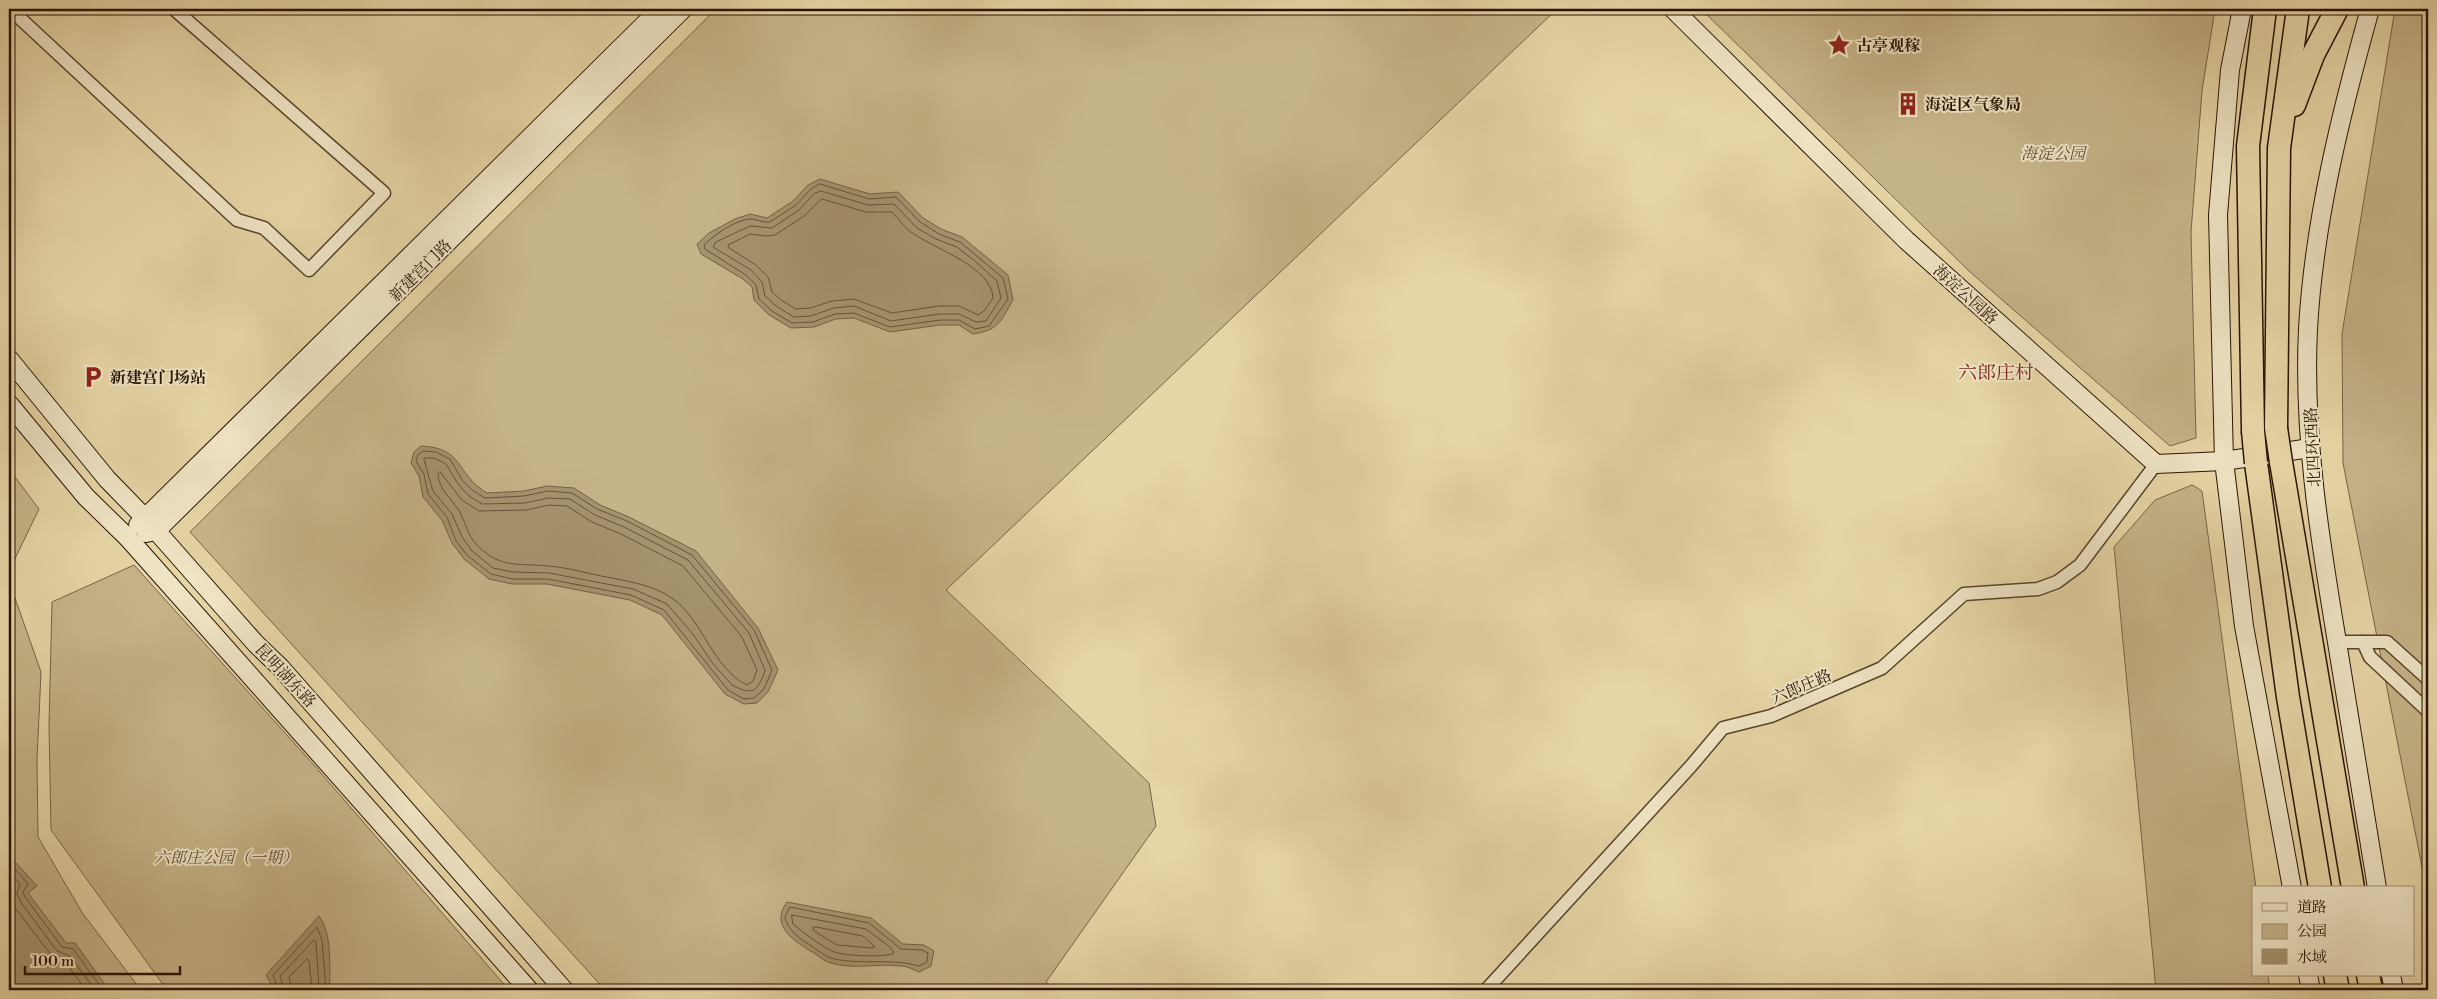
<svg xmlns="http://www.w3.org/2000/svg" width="2437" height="999" viewBox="0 0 2437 999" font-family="'Libre Bodoni','Noto Serif SC',serif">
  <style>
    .green { fill: #c6b489; stroke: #776446 }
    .water { fill: #a5936e; stroke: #736043 }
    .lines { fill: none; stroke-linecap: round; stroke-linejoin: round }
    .shore { stroke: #665338; stroke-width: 1 }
    .street-casing { stroke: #58442c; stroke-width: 15 }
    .secondary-casing { stroke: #281303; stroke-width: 20 }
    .highway-casing { stroke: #281303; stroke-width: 25 }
    .street { stroke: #efe4c4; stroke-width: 12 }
    .secondary { stroke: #efe4c4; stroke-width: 18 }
    .highway { stroke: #e6d5a5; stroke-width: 22 }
    .highway-bridge-casing { stroke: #281303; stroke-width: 25; stroke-linecap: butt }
    .highway-bridge { stroke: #e6d5a5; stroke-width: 22 }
    .labels { text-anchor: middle; stroke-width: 4; stroke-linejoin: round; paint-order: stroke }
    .poi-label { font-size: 16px; font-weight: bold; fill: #281303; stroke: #efe4c4; text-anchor: start }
    .park-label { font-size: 16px; font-style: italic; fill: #5f4b32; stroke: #efe4c4 }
    .street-label { font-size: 16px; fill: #281303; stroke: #efe4c4 }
    .quarter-label { font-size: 19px; fill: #7a1f14; stroke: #efe4c4 }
  </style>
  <rect width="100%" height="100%" fill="#e6d5a5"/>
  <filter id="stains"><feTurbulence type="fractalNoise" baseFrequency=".004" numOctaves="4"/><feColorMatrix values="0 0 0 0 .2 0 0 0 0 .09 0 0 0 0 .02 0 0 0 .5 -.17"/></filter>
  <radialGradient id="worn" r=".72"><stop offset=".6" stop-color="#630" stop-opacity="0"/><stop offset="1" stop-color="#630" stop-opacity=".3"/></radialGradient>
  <g class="green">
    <path d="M716,9H1557L946,590L1149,783L1156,826L1046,982L1053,990H605L190,532Z"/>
    <path d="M1701,9H2215L2202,91L2191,232L2196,438L2170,446L1969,271Z"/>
    <path d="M2395,9H2428V898L2343,463L2342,334Z"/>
    <path d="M9,469L39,509L9,571Z"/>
    <path d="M2192,485L2202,491L2256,888H2253V975H2268L2270,990H2156L2114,547L2155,500Z"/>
    <path d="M134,565L313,764L509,990H167L51,830L49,725L52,602Z"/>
    <path d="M9,581L41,672L37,760L38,837L83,914L141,990H9Z"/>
  </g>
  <g class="water">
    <path d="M820,179L870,194L898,192L923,218L941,229L962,237L1008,275L1013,300C1000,322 999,330 973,334L959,325H940L890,332L854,318L836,319L814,327L791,328L769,315L754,300L752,287L743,279L701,254L697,244L709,233L735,219L750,214L767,218L793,201L808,185Z"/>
    <path d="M421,446C465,448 454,473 487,493L524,491L547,486L574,488L600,505L629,517L696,551L758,628L778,670L768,692L757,703L744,704L725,694L662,615L630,600L547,584H512L489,579L464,559L452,543L442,520L423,497L419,476L411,463L414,452Z"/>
    <path d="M9,855L37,886L28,893L66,943H75L109,990H9Z"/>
    <path d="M787,902L871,918L903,944L924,945L934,951L931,966L919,972C914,970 907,966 901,966C878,963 854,970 831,963C825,962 819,956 814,953C795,942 769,926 787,902Z"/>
    <path d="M319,916C333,935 329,967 330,990H274L266,975Z"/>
  </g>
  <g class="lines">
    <g class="shore">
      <path d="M820,184L869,199L896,197L920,222L939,234L960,242L1003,278L1008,299L989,326L975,329L959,320H940L890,327L854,313L835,314L813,322L792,323L772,311L759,299L756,285L746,275L705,249L704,245C714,235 735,220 750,219C757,219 763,223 770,222L796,205L811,189Z"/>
      <path d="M821,191L868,205L894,204L917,228L936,239L957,247L976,262L997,281L1001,298L986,321L976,322L959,314H939L891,321L854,306L834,308L811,316L794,317L776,306L765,296L762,282L751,270L713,247L716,242L750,226L772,228L799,210L814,194Z"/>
      <path d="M822,199L866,212H892C899,219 905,229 914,234C935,249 992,267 993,298L984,311L978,315L959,306H939L892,313L854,299L832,301L810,308L796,309L781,300L772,292L768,277L756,265L729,248L728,245L750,234L766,236L775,235L804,216Z"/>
      <path d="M423,451L436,452L450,459L462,480L472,490L485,498L524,496L548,491L572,493L597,509L627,521L692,555L754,630L772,670L764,689L754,698L744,699L728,690L664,610L631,595L548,579H513L491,574L467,555L456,541L447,517L428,494L424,474L416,461L418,455Z"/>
      <path d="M424,458H434L446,464L458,484L469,496L482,504L525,503L548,498L570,499L595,515L624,527L688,560L749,633L765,670C758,692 752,696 732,685L714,665L692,633L667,604L633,589L549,573L513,572L493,568L472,551L462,537L452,514L433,491Z"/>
      <path d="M440,472L462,500L479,511L526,510L549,505L567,506L592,522L621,534L683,566L742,637L757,670L753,681L747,685C713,669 703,620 673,599C651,583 623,581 597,575C581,572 565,567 548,566C519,563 501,569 478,546C467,536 466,522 458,509C450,497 439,490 438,474Z"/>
      <path d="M9,862L28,884L23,892L25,897L62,947L73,949L103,990"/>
      <path d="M9,872L20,884L17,894L20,901L57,951L70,956L95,990"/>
      <path d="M9,883L13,905L52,956L66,963L86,990"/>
      <path d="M790,907L869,923L901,949L922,950L928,953L927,962L919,966C891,958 863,965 834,959C825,957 815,948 807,943C797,937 788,929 785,918Z"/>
      <path d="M792,915L866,929L890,947L894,953C885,958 842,956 832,951C818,944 805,934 793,924Z"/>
      <path d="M816,927L863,936L875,947L872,948L837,945L814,931L813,928Z"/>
      <path d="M278,990L273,975L317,927L322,940L326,990"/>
      <path d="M284,990L280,976L314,940L316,942L319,990"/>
      <path d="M292,990L289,977L307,959L309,961L312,990"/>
    </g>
    <defs>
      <g id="street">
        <path d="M10,9L237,220L264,228L309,270L384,193L174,9"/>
        <path d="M2337,642H2387L2428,679"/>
        <path d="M2363,642L2370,657L2428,711"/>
        <path d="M1486,990L1691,766L1723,728L1771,716L1882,668L1964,594L2038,589L2057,582L2080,565L2156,464"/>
      </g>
      <g id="secondary">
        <path d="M1673,9L1906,240L2156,464L2224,461L2310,448"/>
        <path d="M2242,9L2230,70L2218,215L2224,461L2244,626L2292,888"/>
        <path d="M2370,9C2341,113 2314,221 2308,329C2303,432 2319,534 2336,636C2350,720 2363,804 2377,888"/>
        <path d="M9,359L107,479L144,517L256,644L281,668L564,990"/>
        <path d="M9,404L86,497L128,538L529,990"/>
        <path d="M138,525L660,9"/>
        <path d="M146,533L156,531L683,9"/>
        <path d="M2308,975L2311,990"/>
        <path d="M2391,975L2394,990"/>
      </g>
      <g id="highway">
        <path d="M2294,105L2313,55L2337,9"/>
        <path d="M2276,428L2279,148L2298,9"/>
        <path d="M2253,431L2248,146L2265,9"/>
        <path d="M2281,462L2353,888"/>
        <path d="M2256,463L2288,697L2320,888"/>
        <path d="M2335,975L2338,990"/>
        <path d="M2368,975L2371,990"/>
      </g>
    </defs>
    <use href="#street" class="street-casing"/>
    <use href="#secondary" class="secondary-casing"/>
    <use href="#highway" class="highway-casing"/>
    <use href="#street" class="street"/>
    <use href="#secondary" class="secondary"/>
    <use href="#highway" class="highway"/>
    <defs>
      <g id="highway-bridge">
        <path d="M2276,428L2281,462"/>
        <path d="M2253,431L2256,463"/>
      </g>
    </defs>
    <use href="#highway-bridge" class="highway-bridge-casing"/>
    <use href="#highway-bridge" class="highway-bridge"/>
  </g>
  <defs>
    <symbol id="sight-bare" viewBox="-9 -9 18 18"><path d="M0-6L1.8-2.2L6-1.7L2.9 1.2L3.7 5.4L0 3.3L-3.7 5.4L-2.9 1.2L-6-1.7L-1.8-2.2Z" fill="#8f2418" stroke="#efe4c4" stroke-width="2.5" paint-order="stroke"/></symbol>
    <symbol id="building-bare" viewBox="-9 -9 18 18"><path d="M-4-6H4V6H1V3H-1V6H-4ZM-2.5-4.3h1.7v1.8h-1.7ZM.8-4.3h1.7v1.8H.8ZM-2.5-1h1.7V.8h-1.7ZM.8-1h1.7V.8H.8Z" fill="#8f2418" stroke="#efe4c4" stroke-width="2.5" paint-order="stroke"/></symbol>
    <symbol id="parking-bare" viewBox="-9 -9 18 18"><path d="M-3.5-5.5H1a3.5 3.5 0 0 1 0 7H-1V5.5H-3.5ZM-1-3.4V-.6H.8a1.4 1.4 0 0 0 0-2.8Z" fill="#8f2418" stroke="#efe4c4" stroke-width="2.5" paint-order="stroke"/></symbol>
  </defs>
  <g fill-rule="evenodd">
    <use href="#sight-bare" x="1823" y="29" width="32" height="32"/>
    <use href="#building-bare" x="1892" y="88" width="32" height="32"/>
    <use href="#parking-bare" x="77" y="361" width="32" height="32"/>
  </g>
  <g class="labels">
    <g class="poi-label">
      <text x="1856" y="51">古亭观稼</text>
      <text x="1925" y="110">海淀区气象局</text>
      <text x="110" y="383">新建宫门场站</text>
    </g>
    <g class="park-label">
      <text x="2053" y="159">海淀公园</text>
      <text x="226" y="863">六郎庄公园（一期）</text>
    </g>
    <g class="street-label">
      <text transform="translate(420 270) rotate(-45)" y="6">新建宫门路</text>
      <text transform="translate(1966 294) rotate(42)" y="6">海淀公园路</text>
      <text transform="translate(2312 447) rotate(-93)" y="6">北四环西路</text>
      <text transform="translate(286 675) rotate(47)" y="6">昆明湖东路</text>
      <text transform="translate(1801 686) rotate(-23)" y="6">六郎庄路</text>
    </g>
    <g class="quarter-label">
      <text x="1996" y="379">六郎庄村</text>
    </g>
  </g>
  <rect width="2437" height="999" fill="none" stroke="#e6d5a5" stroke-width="30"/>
  <rect x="10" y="10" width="2417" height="979" fill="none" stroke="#281303" stroke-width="2.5"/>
  <rect x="15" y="15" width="2407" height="969" fill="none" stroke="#281303"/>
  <rect x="2252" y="886" width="162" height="90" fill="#efe4c4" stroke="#9f9077"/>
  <rect x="2262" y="903" width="25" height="8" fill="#efe4c4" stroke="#9f9077"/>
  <text x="2297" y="912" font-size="15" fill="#281303">道路</text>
  <rect x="2262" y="924" width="25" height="15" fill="#c6b489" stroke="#9f9077"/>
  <text x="2297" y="936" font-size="15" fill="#281303">公园</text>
  <rect x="2262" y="949" width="25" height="15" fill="#a5936e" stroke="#9f9077"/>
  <text x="2297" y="962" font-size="15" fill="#281303">水域</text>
  <path d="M25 966v8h155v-8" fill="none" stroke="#281303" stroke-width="2.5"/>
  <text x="32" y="966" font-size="15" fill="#281303" stroke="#efe4c4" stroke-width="4" paint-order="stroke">100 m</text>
  <rect width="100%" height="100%" filter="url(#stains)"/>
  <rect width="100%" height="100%" fill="url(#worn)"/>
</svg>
